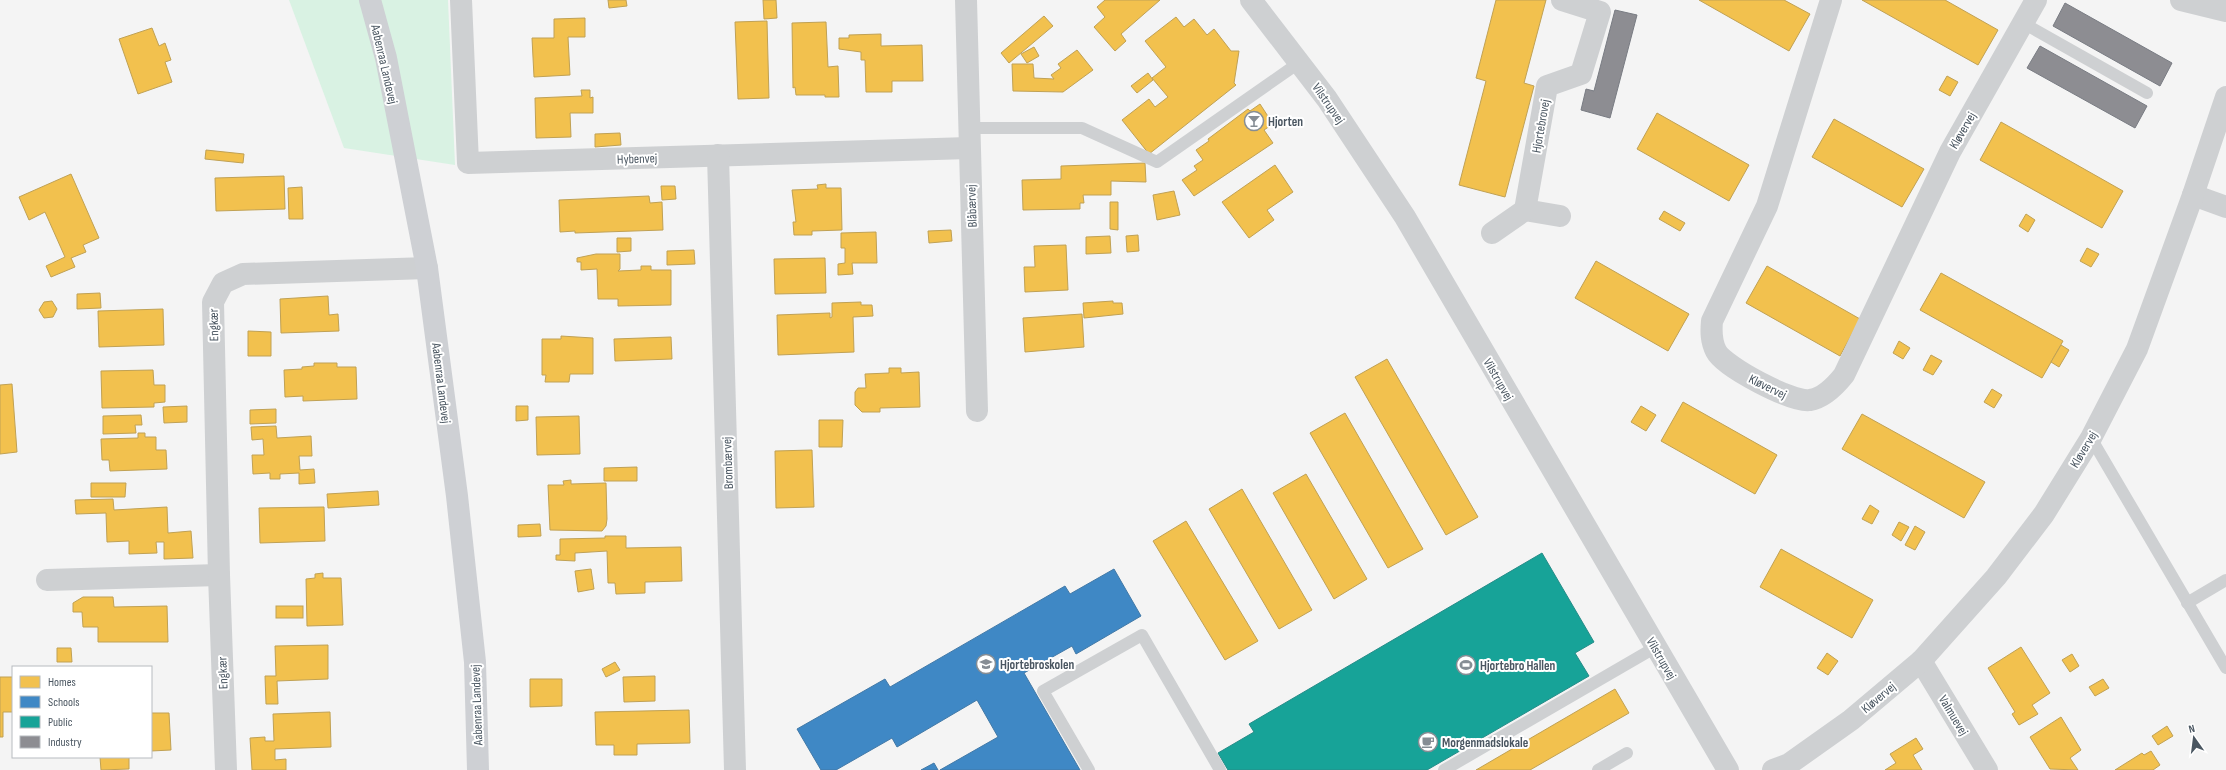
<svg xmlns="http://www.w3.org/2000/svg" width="2226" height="770" viewBox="0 0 2226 770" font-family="'Sofia Sans Condensed',sans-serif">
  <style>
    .green { fill: #d9f2e3 }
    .homes { fill: #f2c14e; stroke: #c0a154 }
    .schools { fill: #3f88c5; stroke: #4279a7 }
    .public { fill: #17a398; stroke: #268c88 }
    .industry { fill: #8d8d92; stroke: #797c83 }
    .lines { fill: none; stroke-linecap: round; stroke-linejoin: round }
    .service { stroke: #ced0d2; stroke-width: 12 }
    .minor { stroke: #ced0d2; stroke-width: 22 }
    .tertiary { stroke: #ced0d2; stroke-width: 22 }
    .secondary { stroke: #ced0d4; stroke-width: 22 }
    .labels { text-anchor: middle; stroke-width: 4; stroke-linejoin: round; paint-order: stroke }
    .street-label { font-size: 13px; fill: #4a5661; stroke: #fff }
    .poi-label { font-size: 13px; font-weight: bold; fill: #4a5661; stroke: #fff; text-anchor: start }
  </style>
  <rect width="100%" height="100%" fill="#f4f4f4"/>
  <path class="green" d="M289,0H448L455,165L344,148Z"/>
  <g class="homes">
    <path d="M608,0H626L627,6L609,8Z"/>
    <path d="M763,0H776L777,18L764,19Z"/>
    <path d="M1105,0H1160L1121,34L1126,41L1115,51L1094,27L1105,17L1097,7Z"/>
    <path d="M1496,0H1546L1524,83L1534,86L1505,197L1459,185L1486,81L1476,78Z"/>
    <path d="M1699,0H1784L1810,14L1789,51Z"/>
    <path d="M1862,0H1945L1998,30L1978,65Z"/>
    <path d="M1044,16L1053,26L1009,63L1001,53Z"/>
    <path d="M1176,17L1184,27L1194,19L1207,35L1214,29L1231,51H1239L1234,83L1236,85L1149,154L1122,120L1149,99L1155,107L1168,97L1152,78L1166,67L1145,41Z"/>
    <path d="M585,18V37H568L570,75L534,77L532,38H554V19Z"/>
    <path d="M767,21L769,98L738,99L735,22Z"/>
    <path d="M826,22L828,67L838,66L839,97H825V95H796L795,87L793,88L792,23Z"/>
    <path d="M152,28L159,46L165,43L171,60L165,62L172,82L138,94L119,39Z"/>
    <path d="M881,34V46L922,45L923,81H892V92H866L865,60H861V52L839,49V38H849V35Z"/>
    <path d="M1034,47L1039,56L1027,63L1021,54Z"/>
    <path d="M1077,50L1093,70L1063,92L1013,91L1012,64H1033L1034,78L1054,79L1051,75L1061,68L1058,64Z"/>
    <path d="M1148,73L1153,80L1137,93L1131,86Z"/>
    <path d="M1947,76L1958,82L1950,96L1939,90Z"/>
    <path d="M581,90H590V98L593,97V113H570L571,137L536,138L535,98L582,96Z"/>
    <path d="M1260,104L1273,124L1264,130L1273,143L1194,196L1182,180L1197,170L1194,166L1203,160L1196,150L1209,141L1208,139L1248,109L1250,111Z"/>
    <path d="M1657,113L1749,165L1729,201L1637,149Z"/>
    <path d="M1834,119L1924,169L1902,207L1812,157Z"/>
    <path d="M2001,122L2123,191L2102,228L1980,160Z"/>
    <path d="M620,133L621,145L595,147V134Z"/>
    <path d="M206,150L244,154L243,163L205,159Z"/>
    <path d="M1145,163L1146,182L1111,181V195H1083L1084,203H1080V209L1023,210L1022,180L1061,179V166Z"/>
    <path d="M1275,165L1293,192L1267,210L1274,220L1249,238L1222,202Z"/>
    <path d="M71,174L99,238L83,245L86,252L71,258L75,267L51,277L46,266L65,257L45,212L29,220L19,197Z"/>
    <path d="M284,176L285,209L216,211L215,178Z"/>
    <path d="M826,184V188H841L842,230L812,231V235H794L793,222H796L792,190L818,189L817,185Z"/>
    <path d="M661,186H675L676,199L662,200Z"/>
    <path d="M302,187L303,219H289L288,188Z"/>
    <path d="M1174,191L1180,215L1157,220L1153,195Z"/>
    <path d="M649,196L650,203L662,202L663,230L575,233V231L560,232L559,200Z"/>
    <path d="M1110,202H1118V230L1110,229Z"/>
    <path d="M1664,211L1685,223L1680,231L1659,219Z"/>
    <path d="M2026,214L2035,220L2028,232L2019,226Z"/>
    <path d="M951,230L952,241L929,243L928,231Z"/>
    <path d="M876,232L877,263H852L853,274L838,275V264L845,263V248H841V233Z"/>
    <path d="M1138,235L1139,251L1127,252L1126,236Z"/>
    <path d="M1110,236L1111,253L1086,254V237Z"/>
    <path d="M617,238H631V251L617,252Z"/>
    <path d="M1066,245L1068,290L1025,292L1024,267H1035L1034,246Z"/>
    <path d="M2087,248L2099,254L2091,267L2080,261Z"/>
    <path d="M694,250L695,264L667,265V251Z"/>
    <path d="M620,254V269L618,271L641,270V266H651V270H671V305L618,306V299H598L597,269L581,270V262H577V258L596,254Z"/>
    <path d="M825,258L826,293L775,294L774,259Z"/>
    <path d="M1596,261L1689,314L1668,351L1575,298Z"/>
    <path d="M1767,266L1860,319L1840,356L1746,303Z"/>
    <path d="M1941,273L2063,341L2042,378L1920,310Z"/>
    <path d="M100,293L101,308L77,309V294Z"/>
    <path d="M328,296L329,315L338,314L339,331L281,333L280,299Z"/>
    <path d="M52,301L57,309L53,317L44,318L39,310L44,302Z"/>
    <path d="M1113,301V303H1122L1123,314L1084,318L1083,303Z"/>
    <path d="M861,302V305H872L873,316L853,317L854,352L778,355L777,315L830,313V318L832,317V303Z"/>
    <path d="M163,309L164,345L99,347L98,311Z"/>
    <path d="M1082,314L1084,347L1025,352L1023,318Z"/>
    <path d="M248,331L271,332V356H248Z"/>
    <path d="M561,336L593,338V374H570L569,382H545L546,375H542V339H561Z"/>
    <path d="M671,337L672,359L615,361L614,339Z"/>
    <path d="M1899,341L1910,348L1903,359L1893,353Z"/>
    <path d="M2061,345L2069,350L2059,367L2051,362Z"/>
    <path d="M1931,355L1942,361L1933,375L1923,370Z"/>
    <path d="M1387,359L1478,517L1446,535L1355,377Z"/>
    <path d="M314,363H337V367H356L357,399L303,401V396L285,397L284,370L302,369V367L314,366Z"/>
    <path d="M889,368H901V373L919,372L920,407L880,408V412H862L855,405V392L858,388H866L865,374L889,373Z"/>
    <path d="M153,370L154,385H165V402L154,403V407L102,408L101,371Z"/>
    <path d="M12,384L17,452L0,454V385Z"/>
    <path d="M1992,389L2002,395L1994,408L1984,402Z"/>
    <path d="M1683,402L1777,455L1755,494L1661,441Z"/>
    <path d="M187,406V422L164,423L163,407Z"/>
    <path d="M516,406H528V420L516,421Z"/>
    <path d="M1641,406L1656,415L1646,431L1631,422Z"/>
    <path d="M276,409V423L250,424V410Z"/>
    <path d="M1345,413L1423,549L1388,568L1310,433Z"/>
    <path d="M1862,414L1985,482L1964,518L1842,449Z"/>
    <path d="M141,415L142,425H135L136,433L103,434V416Z"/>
    <path d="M579,416L580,454L537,455L536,417Z"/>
    <path d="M819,420H843L842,447H819Z"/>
    <path d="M276,426L277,438L311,436L312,456H299L300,470L314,469L315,483L299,484V473L280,474V479H270V473L253,474L252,455H264L263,439L252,440L251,427Z"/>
    <path d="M138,433H145V437H156V450H166L167,469L110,471L109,460H102L101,439L138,438Z"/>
    <path d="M812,450L814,507L776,508L775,451Z"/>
    <path d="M637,467V481H604V468Z"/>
    <path d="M1306,474L1367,579L1334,599L1273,493Z"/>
    <path d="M571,480V484L606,483L607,519L606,526L602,531L550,530L548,485H564L563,481Z"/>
    <path d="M91,483H126L125,497H91Z"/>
    <path d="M1242,489L1312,610L1279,629L1209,509Z"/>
    <path d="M378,491L379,505L328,508L327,494Z"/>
    <path d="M113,499L114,510L167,507L168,533L191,531L193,558L164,559V542H156L157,553L129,554V541L107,542L106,513L76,514L75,500Z"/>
    <path d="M1870,505L1879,511L1872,524L1862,519Z"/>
    <path d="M324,507L325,541L260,543L259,508Z"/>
    <path d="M1186,521L1258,641L1225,660L1153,541Z"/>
    <path d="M1899,522L1909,527L1901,541L1892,535Z"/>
    <path d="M540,524L541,536L518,537V525Z"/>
    <path d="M1915,526L1925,532L1915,550L1905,545Z"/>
    <path d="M605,536H626V548L681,547L682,581L645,582V593L616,594L615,583H608L607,551L575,553V561L556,560V555H560V539L605,538Z"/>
    <path d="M1781,549L1873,600L1852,638L1760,587Z"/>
    <path d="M591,569L594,589L578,592L575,571Z"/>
    <path d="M323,573V578H341L343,625L307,626L306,579L315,578V574Z"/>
    <path d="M83,597H113L114,607L167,606L168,642H98V627H83L82,612H73V603Z"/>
    <rect x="276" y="606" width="27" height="12"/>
    <path d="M328,645V679L277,681L278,704H266L265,676H276L275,646Z"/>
    <path d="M2021,647L2050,693L2032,705L2038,714L2019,725L2012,714L2015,712L1988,668Z"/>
    <path d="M57,648H71L72,662H57Z"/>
    <path d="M1827,653L1838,661L1828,675L1817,668Z"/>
    <path d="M2072,654L2079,666L2070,672L2062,660Z"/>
    <path d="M615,662L620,670L606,677L602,669Z"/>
    <path d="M655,676V701L624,702L623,677Z"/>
    <path d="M0,677H13V712H3V737H0Z"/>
    <path d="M530,679H562V706L530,707Z"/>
    <path d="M2103,679L2109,688L2095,696L2089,687Z"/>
    <path d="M1615,689L1629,713L1530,770H1476Z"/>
    <path d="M689,710L690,743L637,744V755H614V745H596L595,712Z"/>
    <path d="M330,712L331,747L275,749V760L286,759V770H252L250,738L265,737V741H274L273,714Z"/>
    <path d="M151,713H169L171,750L151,751Z"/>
    <path d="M2061,717L2081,750L2070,758L2078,770L2050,769L2030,737Z"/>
    <path d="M2167,726L2173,736L2158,745L2152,736Z"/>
    <path d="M1916,738L1923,749L1913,755L1922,770H1885L1896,763L1890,754Z"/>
    <path d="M2151,751L2160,765L2153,770H2115L2142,753L2144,755Z"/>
    <path d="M100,757H129V769L101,770Z"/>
  </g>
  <g class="schools">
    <path d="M1114,569L1141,616L1076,654L1072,646L1024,673L1080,770H940L998,737L977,700L897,747L892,738L836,770H821L797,729L885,679L890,687L1065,586L1070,594Z"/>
    <path d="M934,763L938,770H921Z"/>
  </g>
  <path class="public" d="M1542,553L1594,642L1575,653L1589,676L1427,770H1228L1218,753L1254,732L1249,724Z"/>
  <g class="industry">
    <path d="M2065,3L2172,63L2160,86L2053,26Z"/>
    <path d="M1615,10L1637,15L1610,118L1581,110L1586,89L1594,91Z"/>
    <path d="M2040,46L2147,106L2135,128L2027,68Z"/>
  </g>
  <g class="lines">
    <g class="service">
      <path d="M2023,23L2147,93"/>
      <path d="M969,128H1082L1157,162L1300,62"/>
      <path d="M2091,438L2226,668"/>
      <path d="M2187,603L2226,580"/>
      <path d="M1089,770L1043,691L1142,635L1220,770"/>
      <path d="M1444,770L1656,647"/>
      <path d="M1598,770L1627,753"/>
    </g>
    <g class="minor">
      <path d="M461,0L468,163L969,148"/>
      <path d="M966,0L977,411"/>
      <path d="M1831,0L1767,206L1712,321C1711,332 1711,341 1716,351C1724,367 1793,403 1810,400C1824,398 1836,385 1844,375L1950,152L2036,0"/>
      <path d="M2181,0L2226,11"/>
      <path d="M718,155L735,770"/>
      <path d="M2193,195L2226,207"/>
      <path d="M1525,210L1560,216"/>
      <path d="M1492,233L1525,210L1547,86L1581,74L1600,12L1562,0"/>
      <path d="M47,580L219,575"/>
      <path d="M1921,661L1987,770"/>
      <path d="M226,770L219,575L213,302L223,283L243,274L427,268"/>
    </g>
    <g class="tertiary">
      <path d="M1251,0L1327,99L1405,217L1728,770"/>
      <path d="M1773,770L1789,764L1851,720L1921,661L1996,577L2044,514L2091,438L2137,349L2193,195L2226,97"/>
    </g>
    <path class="secondary" d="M370,0L386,58L427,268L457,496L475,662L478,770"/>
  </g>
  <defs>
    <symbol id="bar-ring" viewBox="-11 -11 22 22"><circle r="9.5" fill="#fff" stroke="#868d94" stroke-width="1.5"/><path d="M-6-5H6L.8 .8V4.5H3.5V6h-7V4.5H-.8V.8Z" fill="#868d94"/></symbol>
    <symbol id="school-ring" viewBox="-11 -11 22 22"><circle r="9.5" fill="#fff" stroke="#868d94" stroke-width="1.5"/><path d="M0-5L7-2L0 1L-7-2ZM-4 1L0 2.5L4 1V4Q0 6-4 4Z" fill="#868d94"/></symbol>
    <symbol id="stadium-ring" viewBox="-11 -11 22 22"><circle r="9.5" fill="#fff" stroke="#868d94" stroke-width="1.5"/><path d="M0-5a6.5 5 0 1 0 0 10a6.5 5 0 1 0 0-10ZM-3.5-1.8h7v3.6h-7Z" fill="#868d94"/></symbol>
    <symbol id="cafe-ring" viewBox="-11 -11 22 22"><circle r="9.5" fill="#fff" stroke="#868d94" stroke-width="1.5"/><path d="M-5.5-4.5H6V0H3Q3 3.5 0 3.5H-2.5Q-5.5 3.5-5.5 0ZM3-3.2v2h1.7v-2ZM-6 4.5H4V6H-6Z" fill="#868d94"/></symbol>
  </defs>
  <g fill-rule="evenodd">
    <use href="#bar-ring" x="1243" y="110" width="22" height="22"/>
    <use href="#school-ring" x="975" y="653" width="22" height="22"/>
    <use href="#stadium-ring" x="1455" y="654" width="22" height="22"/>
    <use href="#cafe-ring" x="1417" y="731" width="22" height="22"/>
  </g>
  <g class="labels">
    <g class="street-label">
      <text transform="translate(385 64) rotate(77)" y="5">Aabenraa Landevej</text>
      <text transform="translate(1329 103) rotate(55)" y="5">Vilstrupvej</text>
      <text transform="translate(1540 126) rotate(-80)" y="5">Hjortebrovej</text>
      <text transform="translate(1962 130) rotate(-60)" y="5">Kløvervej</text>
      <text transform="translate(637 158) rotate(-2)" y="5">Hybenvej</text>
      <text transform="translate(971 206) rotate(-92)" y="5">Blåbærvej</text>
      <text transform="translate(213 325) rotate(-91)" y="5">Engkær</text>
      <text transform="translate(1499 379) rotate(60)" y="5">Vilstrupvej</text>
      <text transform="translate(442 383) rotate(83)" y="5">Aabenraa Landevej</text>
      <text transform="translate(1768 386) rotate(26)" y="5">Kløvervej</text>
      <text transform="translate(2083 449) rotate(-59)" y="5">Kløvervej</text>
      <text transform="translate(727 463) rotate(-92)" y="5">Brombærvej</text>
      <text transform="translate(1662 658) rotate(60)" y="5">Vilstrupvej</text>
      <text transform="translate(222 673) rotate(-92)" y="5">Engkær</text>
      <text transform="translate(1878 697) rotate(-40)" y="5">Kløvervej</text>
      <text transform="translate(476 705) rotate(-92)" y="5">Aabenraa Landevej</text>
      <text transform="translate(1954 715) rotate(59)" y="5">Valmuevej</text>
    </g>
    <g class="poi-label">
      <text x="1268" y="126">Hjorten</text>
      <text x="1000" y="669">Hjortebroskolen</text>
      <text x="1480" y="670">Hjortebro Hallen</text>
      <text x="1442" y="747">Morgenmadslokale</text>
    </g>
  </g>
  <rect x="12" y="666" width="140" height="92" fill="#ffffff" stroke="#b7bbc0"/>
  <rect x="20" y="676" width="20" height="12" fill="#f2c14e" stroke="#b7bbc0"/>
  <text x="48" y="686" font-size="12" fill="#4a5661">Homes</text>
  <rect x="20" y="696" width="20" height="12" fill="#3f88c5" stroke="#b7bbc0"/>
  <text x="48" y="706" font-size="12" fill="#4a5661">Schools</text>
  <rect x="20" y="716" width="20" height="12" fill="#17a398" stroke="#b7bbc0"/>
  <text x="48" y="726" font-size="12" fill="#4a5661">Public</text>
  <rect x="20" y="736" width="20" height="12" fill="#8d8d92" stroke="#b7bbc0"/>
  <text x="48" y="746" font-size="12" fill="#4a5661">Industry</text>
  <g transform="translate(2194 738) rotate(346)" stroke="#ffffff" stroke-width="3" paint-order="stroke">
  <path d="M0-3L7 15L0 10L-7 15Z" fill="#4a5661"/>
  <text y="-6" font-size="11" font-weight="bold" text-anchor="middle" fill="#4a5661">N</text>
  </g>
</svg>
